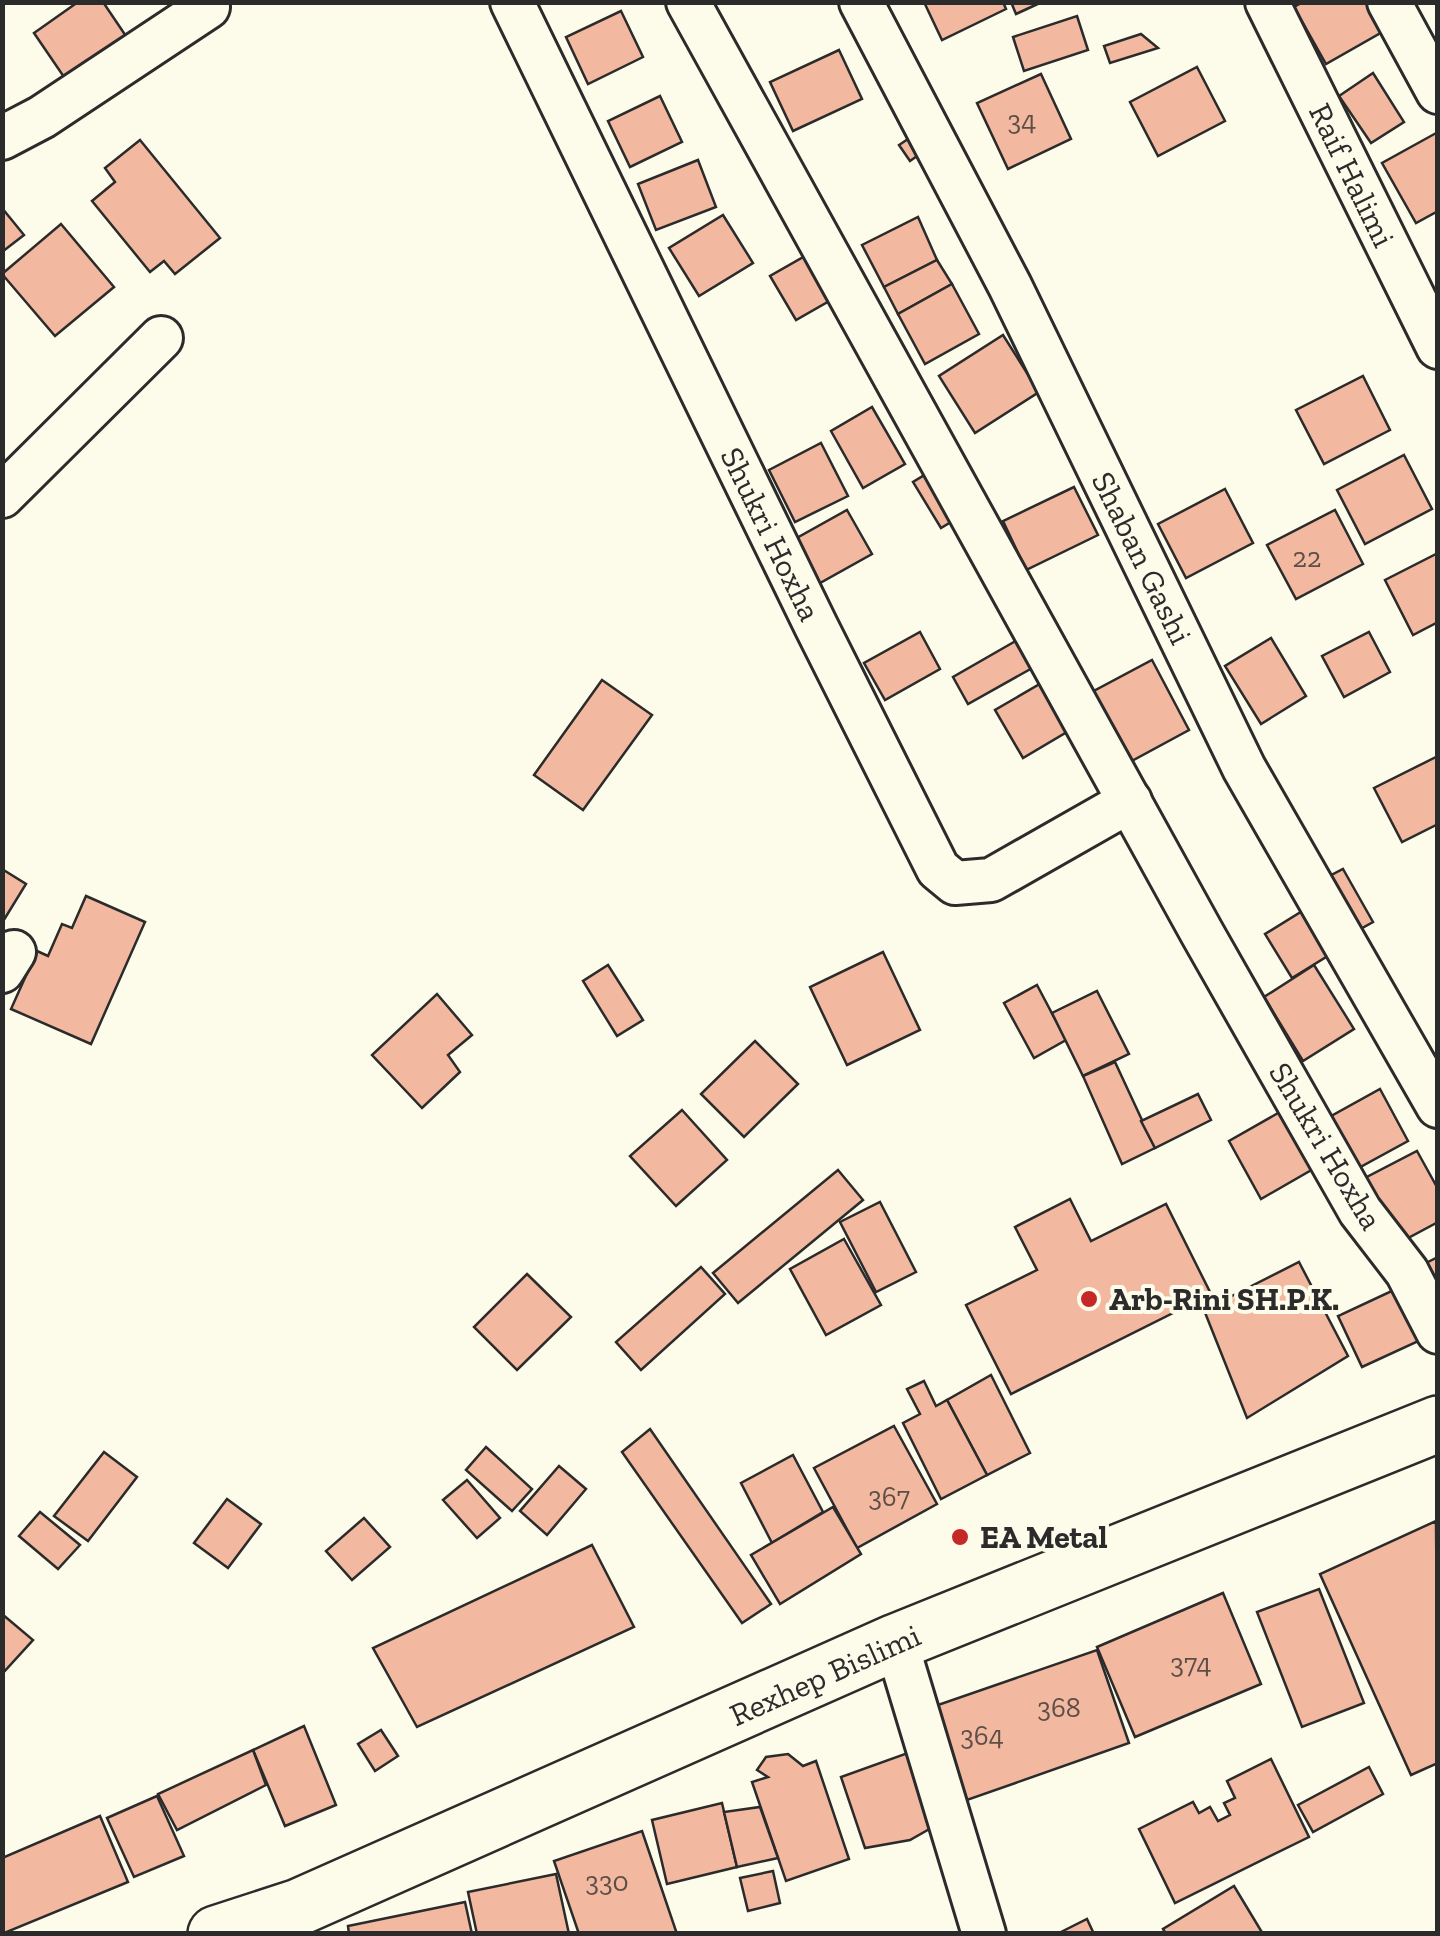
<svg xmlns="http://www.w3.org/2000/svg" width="1440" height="1936" viewBox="0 0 1440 1936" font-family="'Zilla Slab',serif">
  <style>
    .building { fill: #f2b8a0; stroke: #2b2b2b; stroke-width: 2.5 }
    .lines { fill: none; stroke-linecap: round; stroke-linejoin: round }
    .minor-casing { stroke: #2b2b2b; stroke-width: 48 }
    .major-casing { stroke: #2b2b2b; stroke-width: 60 }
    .minor { stroke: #fdfbea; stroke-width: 42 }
    .major { stroke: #fdfbea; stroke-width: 55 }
    .poi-dot { fill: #c62828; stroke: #fdfbea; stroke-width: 4 }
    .labels { text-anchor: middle; stroke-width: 8; stroke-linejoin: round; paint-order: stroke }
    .number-label { font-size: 28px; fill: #5d4e48 }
    .street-label { font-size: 32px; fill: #2b2b2b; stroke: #fdfbea }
    .poi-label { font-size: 32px; font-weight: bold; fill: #2b2b2b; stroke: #fdfbea; text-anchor: start }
  </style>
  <rect width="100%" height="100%" fill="#fdfbea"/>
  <g class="building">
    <path d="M78,2H103L132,45L94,73L86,61L64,77L34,33Z"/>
    <path d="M924,2H1003L1006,9L942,40Z"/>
    <path d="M1011,2H1042L1016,14Z"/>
    <path d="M1303,2H1367L1384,31L1326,64L1294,7Z"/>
    <path d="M621,11L643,57L588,84L566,37Z"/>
    <path d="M1077,16L1088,50L1024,71L1013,37Z"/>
    <path d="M1141,34L1158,48L1110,63L1104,46Z"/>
    <path d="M839,50L862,99L793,131L770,82Z"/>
    <path d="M1197,67L1225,121L1158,156L1130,102Z"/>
    <path d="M1373,73L1404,122L1371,143L1339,96Z"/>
    <path d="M1041,74L1071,139L1008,169L977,103Z"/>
    <path d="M660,96L682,142L630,167L608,121Z"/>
    <path d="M1438,132V211L1416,223L1382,163Z"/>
    <path d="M917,133L927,149L910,161L899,145Z"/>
    <path d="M140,140L220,238L175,274L164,261L150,272L92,201L115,182L105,168Z"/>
    <path d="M698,160L716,207L656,230L638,184Z"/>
    <path d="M2,208L24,235L2,252Z"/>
    <path d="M723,215L753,263L699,296L669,248Z"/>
    <path d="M918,217L937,260L884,287L862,245Z"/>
    <path d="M61,224L114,287L55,336L2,274Z"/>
    <path d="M812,252L838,296L796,320L770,276Z"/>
    <path d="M937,260L952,284L898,314L884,287Z"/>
    <path d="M952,284L979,334L925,364L898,314Z"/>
    <path d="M1003,335L1039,392L975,433L939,376Z"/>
    <path d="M1363,376L1390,430L1324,464L1296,410Z"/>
    <path d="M872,407L905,464L863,488L831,431Z"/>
    <path d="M821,443L848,496L795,522L769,470Z"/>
    <path d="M1404,455L1432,509L1365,544L1337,490Z"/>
    <path d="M936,468L964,514L941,528L913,482Z"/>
    <path d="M1074,487L1098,535L1026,570L1003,521Z"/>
    <path d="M1225,489L1253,543L1186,578L1158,524Z"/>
    <path d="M847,510L872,554L820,583L795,539Z"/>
    <path d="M1335,510L1363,564L1296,599L1267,545Z"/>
    <path d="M1438,553V622L1413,635L1385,580Z"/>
    <path d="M920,632L940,669L885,700L864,663Z"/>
    <path d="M1369,632L1390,672L1344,697L1322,656Z"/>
    <path d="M1271,638L1306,696L1261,724L1225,666Z"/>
    <path d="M1019,639L1034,667L968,704L953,677Z"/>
    <path d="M1152,660L1189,730L1128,763L1090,693Z"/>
    <path d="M1050,678L1077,726L1023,758L995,710Z"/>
    <path d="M602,680L652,715L583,810L534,775Z"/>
    <path d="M1438,756V824L1402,842L1374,788Z"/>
    <path d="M2,869L26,884L2,923Z"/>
    <path d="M1343,869L1373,922L1346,937L1316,883Z"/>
    <path d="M86,896L145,922L91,1044L11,1009L37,951L48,956L62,924L72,928Z"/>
    <path d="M1312,905L1339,949L1292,978L1265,934Z"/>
    <path d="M883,952L920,1030L847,1065L810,987Z"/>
    <path d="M608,965L643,1020L617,1036L583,981Z"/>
    <path d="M1314,965L1354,1029L1303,1061L1264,997Z"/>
    <path d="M1037,985L1066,1040L1034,1058L1004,1003Z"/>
    <path d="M1097,991L1129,1054L1083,1076L1052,1013Z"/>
    <path d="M437,994L472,1035L448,1055L460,1072L422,1108L372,1055Z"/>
    <path d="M755,1041L798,1084L744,1137L701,1094Z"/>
    <path d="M1115,1062L1155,1148L1122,1164L1083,1076Z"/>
    <path d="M1380,1089L1408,1141L1353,1171L1324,1120Z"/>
    <path d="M1198,1094L1211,1120L1155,1148L1141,1121Z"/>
    <path d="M1294,1104L1327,1161L1261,1199L1229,1141Z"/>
    <path d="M682,1110L727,1160L676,1206L630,1156Z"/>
    <path d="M1417,1151L1438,1189V1222L1395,1245L1361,1180Z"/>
    <path d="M838,1170L863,1200L738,1303L713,1273Z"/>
    <path d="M1070,1199L1091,1241L1166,1204L1211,1294L1011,1394L966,1305L1037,1270L1015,1227Z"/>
    <path d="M880,1202L916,1272L876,1292L840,1222Z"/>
    <path d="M844,1239L881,1305L826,1335L790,1269Z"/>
    <path d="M1438,1257V1314L1414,1269Z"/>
    <path d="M1299,1262L1348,1356L1247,1418L1204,1310Z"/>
    <path d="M701,1267L725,1294L641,1370L616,1342Z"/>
    <path d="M527,1274L571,1317L517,1370L474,1327Z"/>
    <path d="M1411,1282L1436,1333L1362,1367L1338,1316Z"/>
    <path d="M991,1375L1030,1453L987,1475L947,1400Z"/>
    <path d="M924,1381L936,1406L947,1400L987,1475L941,1499L903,1423L920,1414L907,1389Z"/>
    <path d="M894,1426L937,1504L857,1548L814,1468Z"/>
    <path d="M650,1429L771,1604L742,1623L622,1452Z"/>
    <path d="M486,1447L532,1489L512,1511L466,1470Z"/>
    <path d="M104,1452L137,1477L88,1541L54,1516Z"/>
    <path d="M793,1455L823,1512L772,1543L741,1483Z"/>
    <path d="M559,1466L586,1489L547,1535L520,1511Z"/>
    <path d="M467,1480L500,1518L477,1538L443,1500Z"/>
    <path d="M227,1499L261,1524L228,1568L194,1543Z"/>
    <path d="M833,1507L861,1554L780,1604L751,1555Z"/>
    <path d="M40,1512L80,1545L58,1569L19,1536Z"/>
    <path d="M364,1518L390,1547L352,1580L326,1551Z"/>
    <path d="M1436,1521L1438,1763L1411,1775L1320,1574Z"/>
    <path d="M592,1545L634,1627L417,1727L373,1648Z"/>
    <path d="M1319,1589L1364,1703L1302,1727L1257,1612Z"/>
    <path d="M1223,1593L1261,1684L1135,1737L1097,1647Z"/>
    <path d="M2,1614L33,1640L2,1674Z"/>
    <path d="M1097,1650L1129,1743L967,1800L935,1706Z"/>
    <path d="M304,1726L336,1805L285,1826L253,1750Z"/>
    <path d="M381,1730L398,1756L375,1771L358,1744Z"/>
    <path d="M253,1750L266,1785L177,1830L158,1794Z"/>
    <path d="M916,1750L940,1823L910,1840L865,1848L841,1777Z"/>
    <path d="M788,1754L803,1766L816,1761L849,1859L786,1881L752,1782L768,1777L757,1770L766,1757Z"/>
    <path d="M1271,1759L1309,1837L1175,1903L1139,1829L1193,1802L1199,1813L1210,1807L1218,1821L1230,1815L1224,1803L1235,1798L1227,1781Z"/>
    <path d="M1369,1767L1383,1794L1313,1832L1298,1805Z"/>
    <path d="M157,1796L184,1856L134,1877L107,1818Z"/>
    <path d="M722,1803L737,1867L667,1884L652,1820Z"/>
    <path d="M760,1807L778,1858L737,1867L724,1812Z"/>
    <path d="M100,1816L128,1882L2,1934V1858Z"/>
    <path d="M642,1831L677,1934H579L554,1861Z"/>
    <path d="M773,1871L780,1903L748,1911L740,1878Z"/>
    <path d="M556,1874L569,1934H477L468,1892Z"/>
    <path d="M1234,1886L1263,1934H1166L1163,1929Z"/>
    <path d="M465,1902L472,1934H349L348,1926Z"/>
    <path d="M1087,1919L1094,1934H1057Z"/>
  </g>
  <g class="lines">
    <defs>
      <g id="minor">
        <path d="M512,2L816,626L938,869L955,883L991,880L1130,801"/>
        <path d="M688,2L1202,933L1360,1211L1407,1272L1438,1332"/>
        <path d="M861,2L1010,286L1244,768L1438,1106"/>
        <path d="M1267,2L1438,347"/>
        <path d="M1389,2L1438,92"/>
        <path d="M2,138L42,117L208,7"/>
        <path d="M2,496L161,338"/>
        <path d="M2,971L14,952"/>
        <path d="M896,1642L984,1934"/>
      </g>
      <path id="major" d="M216,1934L299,1907L896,1642L1438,1424"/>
    </defs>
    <use href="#minor" class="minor-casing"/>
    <use href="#major" class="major-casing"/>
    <use href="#minor" class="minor"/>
    <use href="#major" class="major"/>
  </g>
  <g class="poi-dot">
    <circle cx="1089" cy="1299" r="10"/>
    <circle cx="960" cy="1537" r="10"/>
  </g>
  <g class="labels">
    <g class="number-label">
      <text x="1022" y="130">34</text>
      <text x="1307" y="567">22</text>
      <text x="889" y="1506">367</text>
      <text x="1191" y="1673">374</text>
      <text x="1059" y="1717">368</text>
      <text x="982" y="1745">364</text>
      <text x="607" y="1891">330</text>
    </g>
    <g class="street-label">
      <text transform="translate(1352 175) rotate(64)" y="11">Raif Halimi</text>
      <text transform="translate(771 534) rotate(64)" y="11">Shukri Hoxha</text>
      <text transform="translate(1142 558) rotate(64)" y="11">Shaban Gashi</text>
      <text transform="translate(1326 1146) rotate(59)" y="11">Shukri Hoxha</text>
      <text transform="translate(825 1675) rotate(-24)" y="11">Rexhep Bislimi</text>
    </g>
    <g class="poi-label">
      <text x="1109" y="1310">Arb-Rini SH.P.K.</text>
      <text x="980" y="1548">EA Metal</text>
    </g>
  </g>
  <rect width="1440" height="1936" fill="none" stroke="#2b2b2b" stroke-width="10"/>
</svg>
